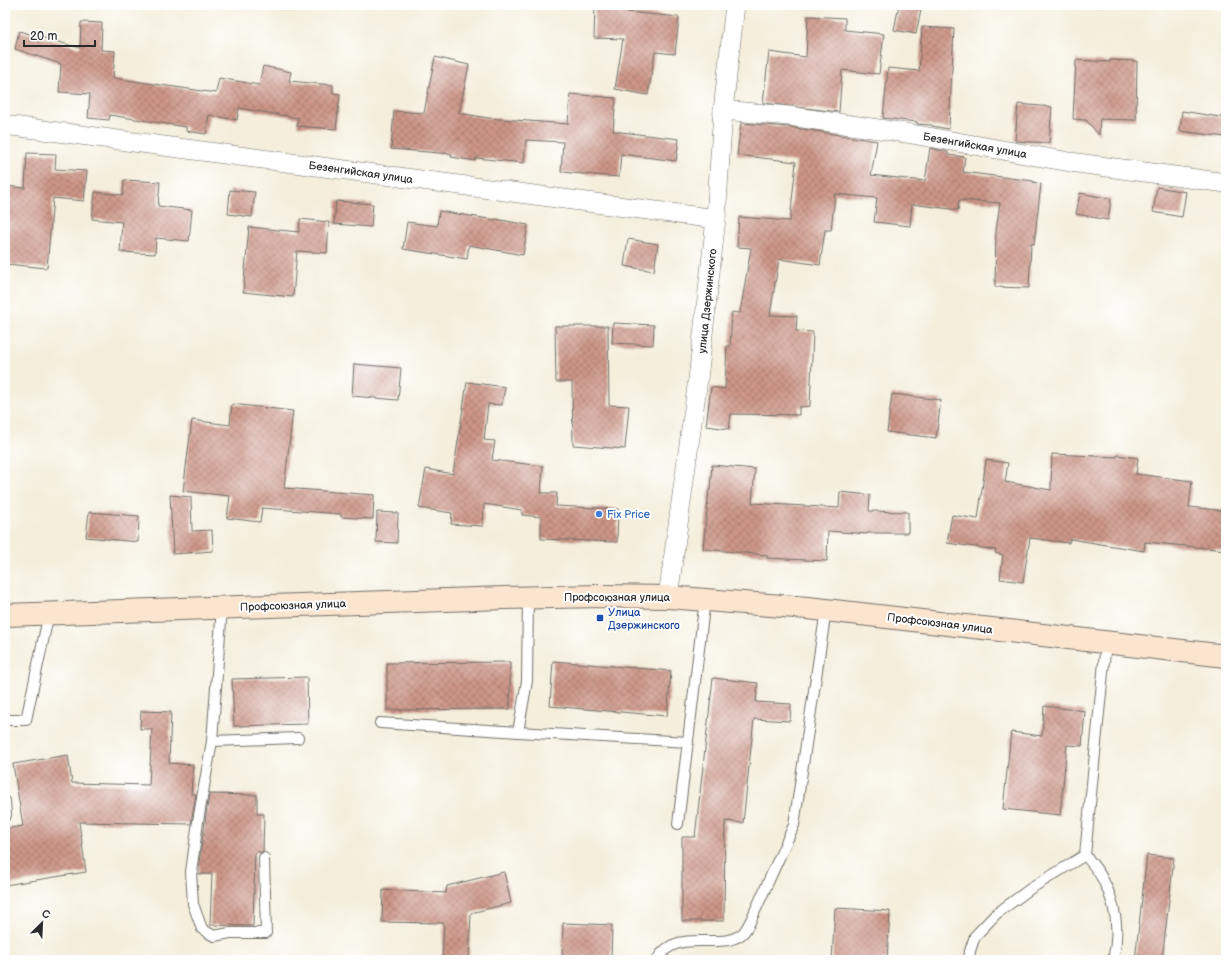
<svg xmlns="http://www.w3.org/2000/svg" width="1231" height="965" viewBox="0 0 1231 965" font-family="'Balsamiq Sans',sans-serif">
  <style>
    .building { fill: url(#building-cross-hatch) }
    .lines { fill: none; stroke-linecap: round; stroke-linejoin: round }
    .lane-casing { stroke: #716f69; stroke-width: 12 }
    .street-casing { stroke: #716f69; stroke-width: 20 }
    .secondary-casing { stroke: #716f69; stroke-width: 24 }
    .lane { stroke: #fff; stroke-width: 10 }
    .street { stroke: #fff; stroke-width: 19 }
    .secondary { stroke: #fce5cf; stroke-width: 22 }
    .shop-dot { fill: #3f7fe0; stroke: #fff; stroke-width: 1.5 }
    .transit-dot { fill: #1a4fb4; stroke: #fff; stroke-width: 1.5 }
    .labels { text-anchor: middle; stroke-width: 4; stroke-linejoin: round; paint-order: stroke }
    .street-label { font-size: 11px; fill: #2b2b2b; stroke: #fff }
    .shop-label { font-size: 11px; fill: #366cbe; stroke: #fff; text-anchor: start }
    .transit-label { font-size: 11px; fill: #164399; stroke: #fff; text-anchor: start }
  </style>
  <defs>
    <pattern id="building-cross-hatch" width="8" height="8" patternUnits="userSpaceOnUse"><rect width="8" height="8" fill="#cd9688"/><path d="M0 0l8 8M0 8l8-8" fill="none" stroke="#a77b6f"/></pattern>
  </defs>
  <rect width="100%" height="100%" fill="#fff"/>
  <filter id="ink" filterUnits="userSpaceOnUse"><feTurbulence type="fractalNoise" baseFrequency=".025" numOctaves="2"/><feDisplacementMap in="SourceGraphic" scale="8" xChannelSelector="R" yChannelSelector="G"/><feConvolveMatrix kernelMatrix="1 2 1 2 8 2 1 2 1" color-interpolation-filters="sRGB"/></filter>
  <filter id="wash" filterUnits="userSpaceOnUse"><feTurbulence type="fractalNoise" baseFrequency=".012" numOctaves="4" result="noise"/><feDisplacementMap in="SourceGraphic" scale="16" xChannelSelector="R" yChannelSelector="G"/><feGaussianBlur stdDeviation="0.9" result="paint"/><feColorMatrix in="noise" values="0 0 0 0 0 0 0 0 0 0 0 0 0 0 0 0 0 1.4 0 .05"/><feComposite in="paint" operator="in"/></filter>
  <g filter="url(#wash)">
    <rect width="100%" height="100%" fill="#f4eedb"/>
    <g id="blocks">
      <g class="building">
        <path d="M595,5H627V12L679,17L675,54L655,52L648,95L615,89L623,39L594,38Z"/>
        <path d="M899,5L921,10L916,34L894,30Z"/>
        <path d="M808,16L845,18V30L884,34L879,74L842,70L839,112L763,103L769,52L806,57Z"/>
        <path d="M81,22L102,23L101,50L115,51L113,78L216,93L219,78L259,85L263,66L291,72L289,81L333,85V93L340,94L336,129L297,126L298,118L239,108L237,120L209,115L206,134L186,131V127L110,115L109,120L88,118L90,94L59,92L61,64L15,49L19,31L80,48Z"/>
        <path d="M922,27L954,29L949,129L932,126V125L917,124V122L883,118L888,68L919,71Z"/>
        <path d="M435,57L469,65L459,113L488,118L568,124L570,94L616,98L613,131L679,139L676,161L621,154L619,177L561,172L563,142L526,140L524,163L476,158L475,161L451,157L452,154L391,149L394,111L424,113Z"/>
        <path d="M1076,60L1110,62V60L1137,61L1136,120L1100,119L1099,135L1086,120L1073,119Z"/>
        <path d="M1018,104L1052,107L1049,143L1015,141Z"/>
        <path d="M1182,111L1226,118V137L1180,131Z"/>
        <path d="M741,123L788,127L877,141L871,175L925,181L930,148L948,152V155L965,157L963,172L1033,181V182L1041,184L1034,244H1031L1029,288L995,287L996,231L1000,203L959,200L958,210L912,204L910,226L874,222L877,198L835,194L831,230H825L820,265L779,259L770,315L797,316L796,331L813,332L810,406L799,407V415L731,414L729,429L706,426L711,387L725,389L727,346H730L732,312L740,313L751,248L737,247L739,217L790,221L796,162L737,155Z"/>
        <path d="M27,153L56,154L55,169L87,171L84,201L53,198L47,268L5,264V186L25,188Z"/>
        <path d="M124,180L160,182L158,206L192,210L189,241L156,238L155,254L120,252L122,222L92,219L95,192L123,195Z"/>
        <path d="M1157,187L1186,192L1182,217L1153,212Z"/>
        <path d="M230,190L255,192L252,217L228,214Z"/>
        <path d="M1080,193L1111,199L1108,220L1076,214Z"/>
        <path d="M336,201L373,204L371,227L334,224Z"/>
        <path d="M439,211L495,220V219L528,225L523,255L469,245L467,259L403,249L407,222L437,226Z"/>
        <path d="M300,219L329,222L327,253L297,251L293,297L243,292L249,227L299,232Z"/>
        <path d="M628,239L658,244L654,271L624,266Z"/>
        <path d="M613,323L654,325L653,345L612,343Z"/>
        <path d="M555,326H608L609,405L629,406L625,449L573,445L572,382H556Z"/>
        <path d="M354,364L401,368L398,400L352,396Z"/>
        <path d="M467,382L505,387L502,405L488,404L484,440L495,441L492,460L543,466L541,493H557L556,506L618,509L617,542L541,539V517L522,515V510L484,504L483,526L451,524L452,513L419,508L426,469L453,474Z"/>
        <path d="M892,394L941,400L936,438L887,432Z"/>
        <path d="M232,404L293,411L284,488L374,495L373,519L341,517V514L262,508L260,522L227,518L230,496L183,491L192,420L230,425Z"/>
        <path d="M1052,454L1117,457V455L1138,458L1136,474L1192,481L1189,507L1226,511V550L1145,542L1144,551L1070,539L1069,543L1030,538L1023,582L1000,579L1003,555L995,553L996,550L947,543L952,515L978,519L986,460L1008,463L1005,482L1051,490Z"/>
        <path d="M712,465L755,469L752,503L839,508L840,492L870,495L869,511L908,512V533H867V534L828,531L827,561L767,558V555L703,549L709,490H710Z"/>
        <path d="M170,495L191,497L192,531L212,530L213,551L173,554Z"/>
        <path d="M89,512L139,516L138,542L86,537Z"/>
        <path d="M377,512L398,513L397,543L376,542Z"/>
        <path d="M553,661L671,671L667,716L550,706Z"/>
        <path d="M510,662V709L387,710V663Z"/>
        <path d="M307,677L308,724L234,726L232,679Z"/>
        <path d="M713,678L758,683L756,702L791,704L790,721L754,719L743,823L725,821L724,921H682V837H695Z"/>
        <path d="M1044,706L1085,711L1082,746L1067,745L1060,815L1003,809L1011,732L1042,736Z"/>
        <path d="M141,711L171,712L169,763L193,765L191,794H196L191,824L79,822L86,872L5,885V829L23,826L13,764L68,755L72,783L149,785L152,729H140Z"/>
        <path d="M209,794L257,795V814H264L263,852H255L253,926L210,925L212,874H199V863Z"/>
        <path d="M1147,855L1174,858L1162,960H1135Z"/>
        <path d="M504,872L511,903L471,913L469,960H442L444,923L382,922L383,890L446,893L447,886Z"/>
        <path d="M835,908L890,911L887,960H832Z"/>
        <path d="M563,923L612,925L611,960H562Z"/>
      </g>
    </g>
  </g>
  <g filter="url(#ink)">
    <use href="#blocks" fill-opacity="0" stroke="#716f69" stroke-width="1"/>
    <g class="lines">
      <defs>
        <g id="lane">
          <path d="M528,598L527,681L518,732L688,742"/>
          <path d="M222,607L212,741L298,738"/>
          <path d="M1106,642L1085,855C1091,862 1098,870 1102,878C1116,903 1120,932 1113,960"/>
          <path d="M5,720H26L49,613"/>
          <path d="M380,723L518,732"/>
          <path d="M212,741L198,821L191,872L193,904L202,929L214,936L230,933H266L264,858"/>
          <path d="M5,801L6,815H5"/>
          <path d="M678,824L705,599"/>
          <path d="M657,960C677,925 721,953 743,933C746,930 749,924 751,920L794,825L826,610"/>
          <path d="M969,960L970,951L975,936L996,914L1030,889L1085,855"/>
        </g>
        <g id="street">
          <path d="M723,110L789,116L906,133L1070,162L1226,183"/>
          <path d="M5,125L716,219"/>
          <path d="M668,597L698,379L716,219L723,110L735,5"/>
        </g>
        <path id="secondary" d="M5,615L504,598L601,596L668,597L808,608L1226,656"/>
      </defs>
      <use href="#lane" class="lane-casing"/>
      <use href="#street" class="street-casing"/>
      <use href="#secondary" class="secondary-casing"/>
      <use href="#lane" class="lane"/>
      <use href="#street" class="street"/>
      <use href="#secondary" class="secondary"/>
    </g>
  </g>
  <circle class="shop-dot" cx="599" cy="514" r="4"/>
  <rect class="transit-dot" x="596" y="614" width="8" height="8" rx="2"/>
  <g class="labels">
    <g class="street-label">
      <text transform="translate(975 145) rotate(10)" y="4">Безенгийская улица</text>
      <text transform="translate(361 172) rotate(8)" y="4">Безенгийская улица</text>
      <text transform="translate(707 301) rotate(-84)" y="4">улица Дзержинского</text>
      <text x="617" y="601">Профсоюзная улица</text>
      <text transform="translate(293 605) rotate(-2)" y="4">Профсоюзная улица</text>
      <text transform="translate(940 623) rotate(7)" y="4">Профсоюзная улица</text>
    </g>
    <g class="shop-label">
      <text x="607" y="518">Fix Price</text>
    </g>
    <g class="transit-label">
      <text x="608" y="616">Улица<tspan x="608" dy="13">Дзержинского</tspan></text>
    </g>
  </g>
  <rect width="1231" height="965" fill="none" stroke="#fff" stroke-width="20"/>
  <g transform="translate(42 923) rotate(24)" stroke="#ffffff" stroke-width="3" paint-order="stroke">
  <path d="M0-3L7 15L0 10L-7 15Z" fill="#2b2b2b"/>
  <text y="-6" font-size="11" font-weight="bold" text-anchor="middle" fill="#2b2b2b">С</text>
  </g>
  <path d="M24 40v6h71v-6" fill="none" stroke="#2b2b2b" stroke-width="2"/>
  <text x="30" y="40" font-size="12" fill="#2b2b2b" stroke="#ffffff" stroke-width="3" paint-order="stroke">20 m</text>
</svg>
